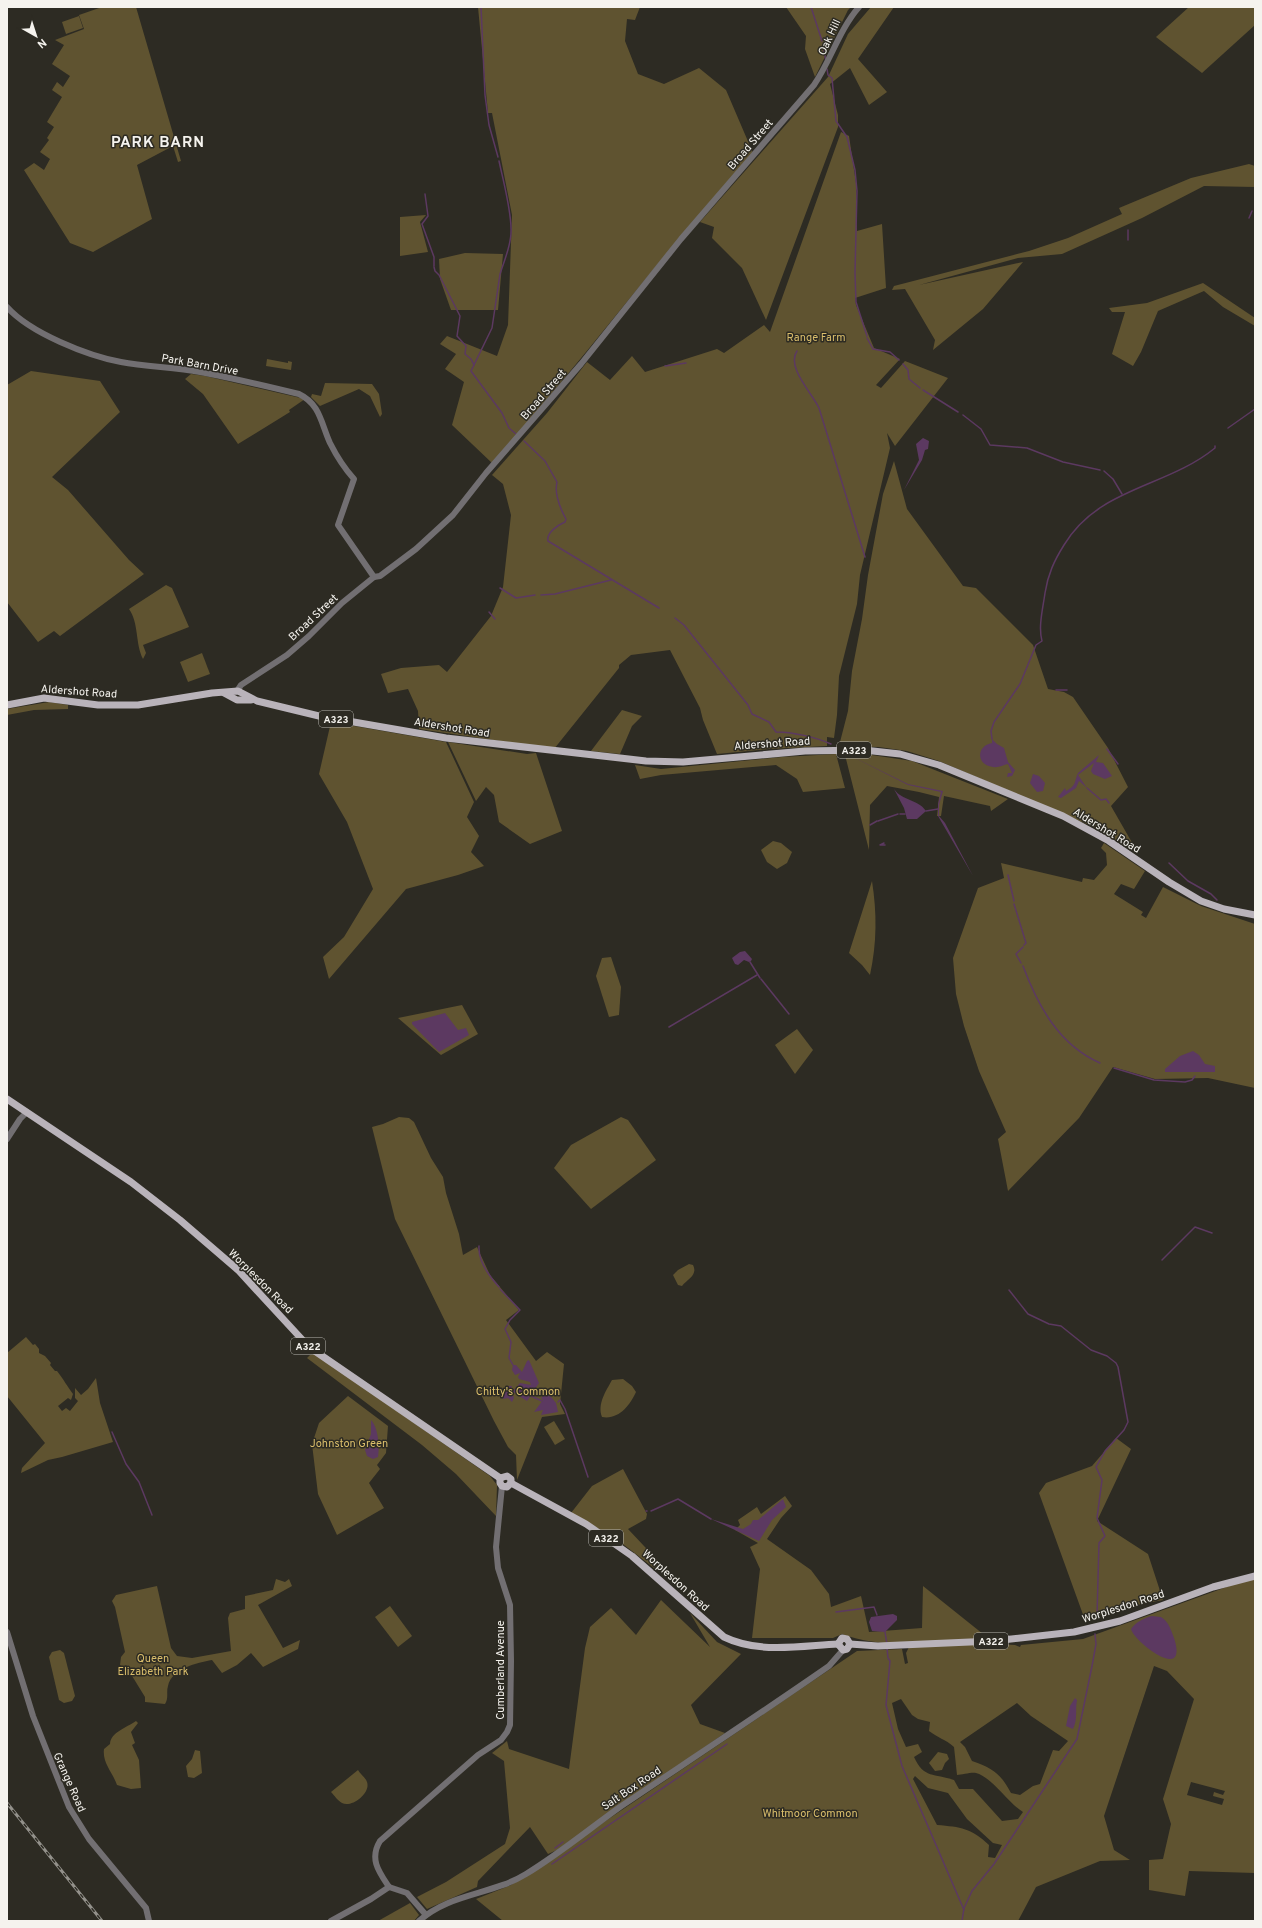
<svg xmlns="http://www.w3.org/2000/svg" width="1262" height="1928" viewBox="0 0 1262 1928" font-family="Overpass,sans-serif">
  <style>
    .green { fill: #5f5330; fill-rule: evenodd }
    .water { fill: #5c3961 }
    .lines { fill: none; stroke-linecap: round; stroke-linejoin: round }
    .stream { stroke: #5c3961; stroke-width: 1.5 }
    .tertiary { stroke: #726f72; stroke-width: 6 }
    .primary { stroke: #b9b3ba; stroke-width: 7 }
    .rail-casing { stroke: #93918b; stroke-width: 3 }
    .rail { stroke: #2d2b23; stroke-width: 1.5; stroke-dasharray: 4.5; stroke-linecap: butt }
    .labels { text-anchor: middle; stroke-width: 3; stroke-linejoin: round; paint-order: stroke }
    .shield { fill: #2d2b23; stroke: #b9b7b1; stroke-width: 1 }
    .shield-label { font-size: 10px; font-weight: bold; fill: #f5f3ee }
    .street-label { font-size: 11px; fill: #f5f3ee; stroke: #2d2b23 }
    .park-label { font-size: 11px; fill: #dabe6b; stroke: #2d2b23 }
    .district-label { font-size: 15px; font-weight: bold; letter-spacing: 1px; fill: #f5f3ee; stroke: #2d2b23 }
  </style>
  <rect width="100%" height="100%" fill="#2d2b23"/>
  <g class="green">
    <path d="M102,7H136L181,161L178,162L173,146L137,165L152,219L93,252L70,243L24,170L34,163L44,170L50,159L40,152L49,140L47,138L54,127L47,122L62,97L52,90L57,82L63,87L70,76L52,64L64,45L55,40L84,29L79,15Z"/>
    <path d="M478,7H640L635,20L627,19L625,41L638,74L664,84L699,68L726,90L753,153C662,253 582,362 492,463L452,425L464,382L445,369L456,354L440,344L447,336L497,356L508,325L512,215L492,113H488Z"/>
    <path d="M786,7H851L848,10L815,77L805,49L806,36Z"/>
    <path d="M871,7H894L858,59L887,92L869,105L850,68L830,84L838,115V127L766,320L742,268L712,238L714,227L700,222L828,77L848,34Z"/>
    <path d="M1189,7H1255V25L1202,73L1156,37Z"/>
    <path d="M79,16L83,28L66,34L62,22Z"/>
    <path d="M841,132L849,136L856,183L857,231L882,224L886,288L855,298L856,305L874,348L900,359L876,385L881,388L905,361L948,378L895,446L887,433L890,448L860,575L857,604L839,676L837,715L834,738L827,737V746L769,749L717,754L703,720L700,708L670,650L631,655L619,665V668L554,749L419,729L418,711L408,689L388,693L381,674L401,668L439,665L447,672L491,616L503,587L511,515L503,484L492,475L547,413L587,362L610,380L632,356L645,372L717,349L724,353L764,325L770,332Z"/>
    <path d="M1249,164L1255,166V187L1204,186L1142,218L1062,254L1018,258L919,285L1023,262L983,309L933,350L935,340L905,289L892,290L894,286L1029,251L1068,238L1122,214L1119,208L1191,178Z"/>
    <path d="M426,215L420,222L428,252L400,256V217Z"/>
    <path d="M465,253L503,254L498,310H451L440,279L439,259Z"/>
    <path d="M1203,283L1255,318V326L1223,307L1204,291L1158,311L1141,352L1133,366L1112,354L1125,312H1112L1109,308L1147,303Z"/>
    <path d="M267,359L288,363V361L292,362L291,370L266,366Z"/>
    <path d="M31,371L100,381L120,412L52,477L68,490L129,560L144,574L60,636L54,631L38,642L7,602V385Z"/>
    <path d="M191,374L205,376L305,399L289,410L290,412L238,444L203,394L185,379Z"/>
    <path d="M325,383L372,384L379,394L382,414L380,417L370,396L359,389L320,406L311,397L312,394L321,396Z"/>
    <path d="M894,461L907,509L963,586L976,588L1033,645L1048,689L1064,692L1073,697L1108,748L1128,787L1111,806L1138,853L1096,828L939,761L907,751L879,747L841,746L840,742L848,711L852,671L862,619L868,575L883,494Z"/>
    <path d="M166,585L172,588L189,627L143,645L146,653L143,659C135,643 139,623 129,609Z"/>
    <path d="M202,653L210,674L188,682L180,662Z"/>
    <path d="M49,702L68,705V709L34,710L7,715V709Z"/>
    <path d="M622,710L642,716L632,726L620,754L591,751Z"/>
    <path d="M331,722L446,742L474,802L467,817L479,836L471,852L484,866L458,875L406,889L329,979L323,957L344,937L373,889L347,822L319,774Z"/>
    <path d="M448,742L527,754L536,753L562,831L530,844L499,822L494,795L486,787L476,801Z"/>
    <path d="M847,753L865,754L912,761L1008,799L991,811L990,806L944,796L941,816H937L939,797L919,792L887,786L870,805L869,850L845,755Z"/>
    <path d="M836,754L845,788L803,792L797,779L776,765L661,775L640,779L635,765L661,769L782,757Z"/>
    <path d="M773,841L781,843L792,852L787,863L777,869L767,862L761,850Z"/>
    <path d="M1104,843L1145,871L1134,889L1121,884L1114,894L1143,912L1141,915L1146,918L1163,887L1201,906L1255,924V1088L1208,1078L1155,1079L1113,1067L1079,1118L1008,1191L998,1139L1006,1132L979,1071L964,1026L956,994L953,958L978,888L1004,878L1001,863L1082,882L1083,878L1094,880L1107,865L1106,853L1101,848Z"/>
    <path d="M872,881C877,913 877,943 870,975L862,965L849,953Z"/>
    <path d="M611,957L621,987L619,1015L609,1017L596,976L602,958Z"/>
    <path d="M462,1005L478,1034L441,1055L398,1018Z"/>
    <path d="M797,1029L813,1050L795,1074L775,1045Z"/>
    <path d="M399,1117L409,1118L414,1122L431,1158L443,1177L446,1193L459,1234L463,1255L477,1247L490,1275L519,1310L506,1320L536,1361L547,1352L564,1364L560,1404L565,1414L542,1417L517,1480L516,1455L508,1447L494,1421L395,1219L372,1127L383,1124Z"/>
    <path d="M621,1117L628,1120L656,1160L591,1209L554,1168L571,1145Z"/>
    <path d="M689,1264L693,1265C698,1275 688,1279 682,1286L678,1285L673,1275L678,1270Z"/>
    <path d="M26,1337L33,1345L35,1344L39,1349V1353L45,1356L51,1363L50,1365L55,1371H57C64,1380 67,1386 73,1394L71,1400L68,1398L58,1406L62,1411L66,1408L70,1411L78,1401L75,1398V1388L81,1395L88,1389L96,1378L100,1403L113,1442L62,1457L48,1460L21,1473L22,1468L45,1443L7,1396V1353Z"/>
    <path d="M315,1354L490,1476L497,1485L496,1516L456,1474L422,1445L307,1358L310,1355Z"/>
    <path d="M623,1379L632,1386L636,1392C630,1405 619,1420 602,1417C597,1404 606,1391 612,1380Z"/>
    <path d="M348,1396L388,1426L386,1453L377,1465L380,1469L369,1483L384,1508L337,1535L318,1494L312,1444L319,1423Z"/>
    <path d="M554,1421L565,1439L555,1445L544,1427Z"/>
    <path d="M1116,1438L1131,1449L1097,1521L1148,1554L1163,1600L1126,1607L1085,1620L1039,1493L1046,1483L1092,1466Z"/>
    <path d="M623,1469L647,1514L646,1519L628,1529L660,1563L654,1568L615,1538L571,1513L592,1486Z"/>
    <path d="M785,1496L792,1506L781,1518L767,1539L811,1570L829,1594L831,1607L861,1596L869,1632L922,1628L923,1586L983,1634L984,1638C938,1641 886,1651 842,1634L833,1638H752L760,1569L750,1547L758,1543L735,1530L740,1525L738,1520L757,1507L761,1514Z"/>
    <path d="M276,1579L285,1582L289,1579L292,1586L258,1605L283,1648L300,1640L298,1649L263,1667L251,1653L237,1665L222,1673L212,1660C197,1663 172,1668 168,1686C166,1692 169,1698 165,1704L145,1702V1697L129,1671L120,1665L121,1657L125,1652L115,1607L112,1601L116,1595L157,1586L171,1648L177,1656L192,1658L231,1651L228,1618L230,1613L245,1609V1596L273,1590Z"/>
    <path d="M1255,1579V1873L1189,1871L1185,1896L1149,1890V1860L1163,1859L1171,1824L1163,1799L1194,1699L1167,1671L1154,1666L1104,1816L1114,1850L1130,1860L1100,1861L1036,1887L1018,1921H503L476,1899L511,1885L857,1651L902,1649L905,1664L908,1663L906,1653L909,1647L982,1643L1015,1645L1020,1647L1021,1645L1083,1639L1232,1585ZM901,1699L912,1715L918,1719L930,1722L929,1731C938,1738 945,1739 954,1747L957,1775C962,1775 971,1772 976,1773C992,1777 1007,1802 1023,1812L1018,1819L1002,1821L973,1789H959L954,1780C934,1773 924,1779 914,1757L922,1752L918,1744L906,1747L898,1729L892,1703ZM1017,1703L1031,1716L1068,1741L1059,1751L1053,1750L1040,1784L1033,1786L1020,1795L1011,1793C1000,1773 994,1769 972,1761L965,1747L960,1742ZM915,1776L928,1788L948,1793L967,1819L993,1843L1002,1845L995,1858L988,1857L989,1845C971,1828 961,1827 937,1825L913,1779ZM1191,1782L1225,1791L1223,1795L1214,1792L1213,1796L1224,1799L1222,1805L1187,1795Z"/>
    <path d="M661,1600L710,1647L690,1613L717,1642L741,1654L691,1705L700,1724L725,1733L557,1850L548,1854L530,1827L478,1881L477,1887L427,1909L417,1897L446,1882L505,1844L510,1828L504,1761L492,1753L507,1741L509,1749L569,1769L585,1648L590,1627L611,1608L636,1635Z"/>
    <path d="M390,1606L412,1636L398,1647L375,1617Z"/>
    <path d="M60,1650L64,1653L75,1696L72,1701L64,1703L59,1700L49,1657L52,1652Z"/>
    <path d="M136,1721L138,1723L131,1732L135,1743L132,1745L139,1760L141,1788L131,1789L117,1785C113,1773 102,1763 104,1749L110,1744C111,1732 126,1728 136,1721Z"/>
    <path d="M195,1750L200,1751L202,1773L194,1778L188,1777L186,1766L192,1759Z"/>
    <path d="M938,1752L947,1754L949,1759L945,1763L942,1770L935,1771L929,1763Z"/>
    <path d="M358,1770C360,1774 366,1778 367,1782C371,1793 352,1808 342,1803C338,1801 334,1795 331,1792Z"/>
    <path d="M410,1903L419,1915L414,1921H378Z"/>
  </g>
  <g class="water">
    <path d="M923,438L929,441L928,449L925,450L922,460L904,490L919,460L916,444Z"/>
    <path d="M992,739L997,744L1004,748L1008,762L1015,770L1012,776L1007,777L1008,773H1012L1008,764C1003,765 999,768 993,767C976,765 976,746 992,743Z"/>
    <path d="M849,755L908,784L943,791L939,805V816L945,823L973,876L938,816V804L941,792L908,785Z"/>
    <path d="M1099,755L1096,762L1103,763L1112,776L1105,779L1093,774L1091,771L1094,763L1078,775L1087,788L1079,781L1076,788L1061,798L1058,797L1065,788L1066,791C1077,785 1074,782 1078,773Z"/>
    <path d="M1033,774L1039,776L1045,783L1043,791L1037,792L1030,783Z"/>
    <path d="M894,789C902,801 918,799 926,811L917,819H907L904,808Z"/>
    <path d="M745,951L752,959L751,961L749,962L744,960L738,965L735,964L732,958L740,952Z"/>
    <path d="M445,1013L458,1030L466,1028L469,1035L439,1052L412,1024V1022Z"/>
    <path d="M1193,1051L1199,1055L1205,1064L1215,1066V1072H1165V1069L1180,1056Z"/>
    <path d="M529,1360L539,1383L527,1401L513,1392L512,1393L514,1398L512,1402L508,1398L503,1399V1393L508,1386H512L511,1389L513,1391L520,1383L531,1385L530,1382L519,1379L518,1377L520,1373L515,1375L512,1370L513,1365H516L522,1372L527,1361Z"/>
    <path d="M547,1392L556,1403L558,1412L541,1415L543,1410L534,1412L543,1400L541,1398Z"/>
    <path d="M371,1420C378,1427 380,1447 378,1457L373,1459L367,1456L365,1450L371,1434Z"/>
    <path d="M783,1499L786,1507L772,1520L759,1541L711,1519L743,1529L751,1524L753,1520H758Z"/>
    <path d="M893,1614L897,1616V1620L885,1632L872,1631L869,1622L871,1617Z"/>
    <path d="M1152,1616L1161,1617C1169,1622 1171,1630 1174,1638C1189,1684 1134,1642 1131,1629C1136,1622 1144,1618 1152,1616Z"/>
    <path d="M1075,1698L1077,1700C1075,1710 1078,1719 1073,1729L1066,1726L1070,1706Z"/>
  </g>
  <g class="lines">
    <g class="stream">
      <path d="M481,7L485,95L489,125L498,157"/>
      <path d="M811,7L822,41"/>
      <path d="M823,47L826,61"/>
      <path d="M827,69L828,75L832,78L836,121L847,137L855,170L857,191L855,273L856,302L867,336"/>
      <path d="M499,161C503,180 512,213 511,232C511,246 504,261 500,274L492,328L471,371L502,413L509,428L516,434"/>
      <path d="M425,194L428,216L422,224L434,257V266"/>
      <path d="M1249,218L1252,211"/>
      <path d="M1128,230V240"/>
      <path d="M434,267L435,271L439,275L460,316L457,336L466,346L465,354L471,359L474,365"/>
      <path d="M867,338L873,349L890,352L899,360"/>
      <path d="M797,351C786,367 812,393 819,408L865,557"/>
      <path d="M903,364L908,370L909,379L920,388"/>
      <path d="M665,366L686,363"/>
      <path d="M923,390L958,412"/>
      <path d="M963,415L981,429L990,445L1027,448L1063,462L1100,470"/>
      <path d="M1228,428L1255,409"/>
      <path d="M524,441L545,461L557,482C554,494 560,508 566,519L565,522C558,525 546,533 548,541L659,608"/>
      <path d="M1104,471L1113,479L1122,494"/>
      <path d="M500,588L516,598L535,595"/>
      <path d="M541,595L555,594L611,580"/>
      <path d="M489,612L495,619"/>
      <path d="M675,618L684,625L748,705L752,714L769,722L776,732C793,732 815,737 831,744"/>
      <path d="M1056,690H1067"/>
      <path d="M992,739L991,731L994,722L1020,684L1036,645L1042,641C1038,627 1043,608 1045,593C1048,574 1054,561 1064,545C1099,487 1166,488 1215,448V446"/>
      <path d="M1107,749L1118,764"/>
      <path d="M1087,788L1101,800L1106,799L1109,803"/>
      <path d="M926,811L938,809"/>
      <path d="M900,814H905"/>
      <path d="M878,821L898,814"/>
      <path d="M870,825L877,821"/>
      <path d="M884,843L880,845H885"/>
      <path d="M1169,863L1188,881L1211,894L1217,900"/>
      <path d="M1008,875L1014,901"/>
      <path d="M1014,904L1026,943L1024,945"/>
      <path d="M750,962L760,978"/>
      <path d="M1021,963L1016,954L1023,947"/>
      <path d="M1023,966C1038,1006 1059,1045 1100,1063"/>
      <path d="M761,979L789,1014"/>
      <path d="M669,1027L757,975"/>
      <path d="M1114,1068L1154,1080L1185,1082L1192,1080L1195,1076"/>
      <path d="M479,1246C478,1261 489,1276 499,1287"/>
      <path d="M1162,1260L1195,1227L1212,1233"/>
      <path d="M500,1289L520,1310L510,1320L505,1329L511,1342L509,1358L513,1365"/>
      <path d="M1009,1290L1028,1314L1049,1324L1061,1326L1091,1350L1107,1356L1116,1363L1118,1367L1128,1422L1124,1430L1105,1451L1096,1467L1102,1480L1097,1518L1105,1536L1099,1543L1097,1615"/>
      <path d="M531,1396L542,1401"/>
      <path d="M558,1402L560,1400L565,1409L588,1477"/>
      <path d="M112,1432L126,1464L139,1482L152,1515"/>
      <path d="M646,1511H647"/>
      <path d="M651,1511L678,1499L711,1519"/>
      <path d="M836,1612L874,1607L877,1615"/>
      <path d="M885,1632L887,1644"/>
      <path d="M887,1648L888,1658L890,1661L886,1705L902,1766L964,1910"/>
      <path d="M555,1848L563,1842"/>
      <path d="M552,1864L727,1744"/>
      <path d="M962,1921L964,1908L972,1891L994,1864L1077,1739L1092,1666L1096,1644L1095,1634"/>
    </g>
    <g class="tertiary">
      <path d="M7,307C30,333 88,356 121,362C147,367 174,367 200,372C233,378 266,386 299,394C320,404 321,423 330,443C336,455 345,469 354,479L338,525L374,577"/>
      <path d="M237,691L241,685L287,655L309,636L342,603L374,577L380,576L416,549L453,515L486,473L581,364L681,239L814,85C831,60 839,30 859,7"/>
      <path d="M7,1139L20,1119L27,1112"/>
      <path d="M7,1632L33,1716L69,1807L89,1839L146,1908L149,1921"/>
      <path d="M389,1887C379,1872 369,1859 380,1841L478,1755L501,1740L507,1732L510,1725L511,1661L510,1605L498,1568L496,1547L502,1486"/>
      <path d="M389,1887L407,1893L426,1915"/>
      <path d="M331,1921L371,1899L389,1887"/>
      <path d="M419,1921C450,1893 492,1895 526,1874C559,1854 589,1829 620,1807C690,1760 760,1714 829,1666L843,1650"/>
    </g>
    <g class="primary">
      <path d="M224,693L237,700H251"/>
      <path d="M7,705L44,698L98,705H138L212,693L238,691L257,701L319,716L446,738L646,761L683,762L805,751L864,750L900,754L939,765L1063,816L1109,841L1169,882L1201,901L1224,909L1255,915"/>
      <path d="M7,1099L131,1182L180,1220L238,1270L309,1347L500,1478"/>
      <path d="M500,1478V1483L502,1486L507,1487L511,1483"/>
      <path d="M500,1478L507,1476L511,1479V1483"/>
      <path d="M511,1483L586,1524L632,1556L724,1637C759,1654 800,1646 838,1644"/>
      <path d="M838,1644L843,1650L847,1649L850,1644"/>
      <path d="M838,1644L842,1638L847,1639L850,1644"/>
      <path d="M850,1644L878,1646L993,1641L1074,1632L1120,1621L1213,1587L1255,1576"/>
    </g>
    <defs>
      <path id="rail" d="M7,1803L102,1921"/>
    </defs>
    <use href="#rail" class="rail-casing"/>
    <use href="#rail" class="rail"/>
  </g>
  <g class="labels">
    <g class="shield">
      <rect x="319" y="711" width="34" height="16" rx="3"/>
      <rect x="837" y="742" width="34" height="16" rx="3"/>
      <rect x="291" y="1338" width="34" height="16" rx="3"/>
      <rect x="589" y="1530" width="34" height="16" rx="3"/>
      <rect x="974" y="1633" width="34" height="16" rx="3"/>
    </g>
    <g class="shield-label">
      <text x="336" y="723">A323</text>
      <text x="854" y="754">A323</text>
      <text x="308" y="1350">A322</text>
      <text x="606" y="1542">A322</text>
      <text x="991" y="1645">A322</text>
    </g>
    <g class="street-label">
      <text transform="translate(829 37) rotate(-65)" y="4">Oak Hill</text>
      <text transform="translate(750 144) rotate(-49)" y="4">Broad Street</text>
      <text transform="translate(200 364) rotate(10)" y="4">Park Barn Drive</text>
      <text transform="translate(543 394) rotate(-49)" y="4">Broad Street</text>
      <text transform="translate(313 617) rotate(-43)" y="4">Broad Street</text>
      <text transform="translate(79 691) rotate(4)" y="4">Aldershot Road</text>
      <text transform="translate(452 727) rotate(9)" y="4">Aldershot Road</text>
      <text transform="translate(772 743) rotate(-4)" y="4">Aldershot Road</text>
      <text transform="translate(1107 830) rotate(31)" y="4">Aldershot Road</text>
      <text transform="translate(261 1281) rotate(45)" y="4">Worplesdon Road</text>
      <text transform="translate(676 1580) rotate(42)" y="4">Worplesdon Road</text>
      <text transform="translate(1123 1606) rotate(-18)" y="4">Worplesdon Road</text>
      <text transform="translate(500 1670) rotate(-90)" y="4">Cumberland Avenue</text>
      <text transform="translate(70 1782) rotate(66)" y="4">Grange Road</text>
      <text transform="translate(631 1788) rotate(-34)" y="4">Salt Box Road</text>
    </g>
    <g class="park-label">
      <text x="816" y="341">Range Farm</text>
      <text x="518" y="1395">Chitty's Common</text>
      <text x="349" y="1447">Johnston Green</text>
      <text x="153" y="1662">Queen<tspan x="153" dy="13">Elizabeth Park</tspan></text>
      <text x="810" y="1817">Whitmoor Common</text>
    </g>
    <g class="district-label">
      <text x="158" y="147">PARK BARN</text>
    </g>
  </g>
  <rect width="1262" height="1928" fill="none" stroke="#f5f3ee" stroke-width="16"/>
  <g transform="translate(36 36) rotate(141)" stroke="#2d2b23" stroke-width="3" paint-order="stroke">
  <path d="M0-3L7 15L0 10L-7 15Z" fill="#f5f3ee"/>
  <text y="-6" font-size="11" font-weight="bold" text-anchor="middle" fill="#f5f3ee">N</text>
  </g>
</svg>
